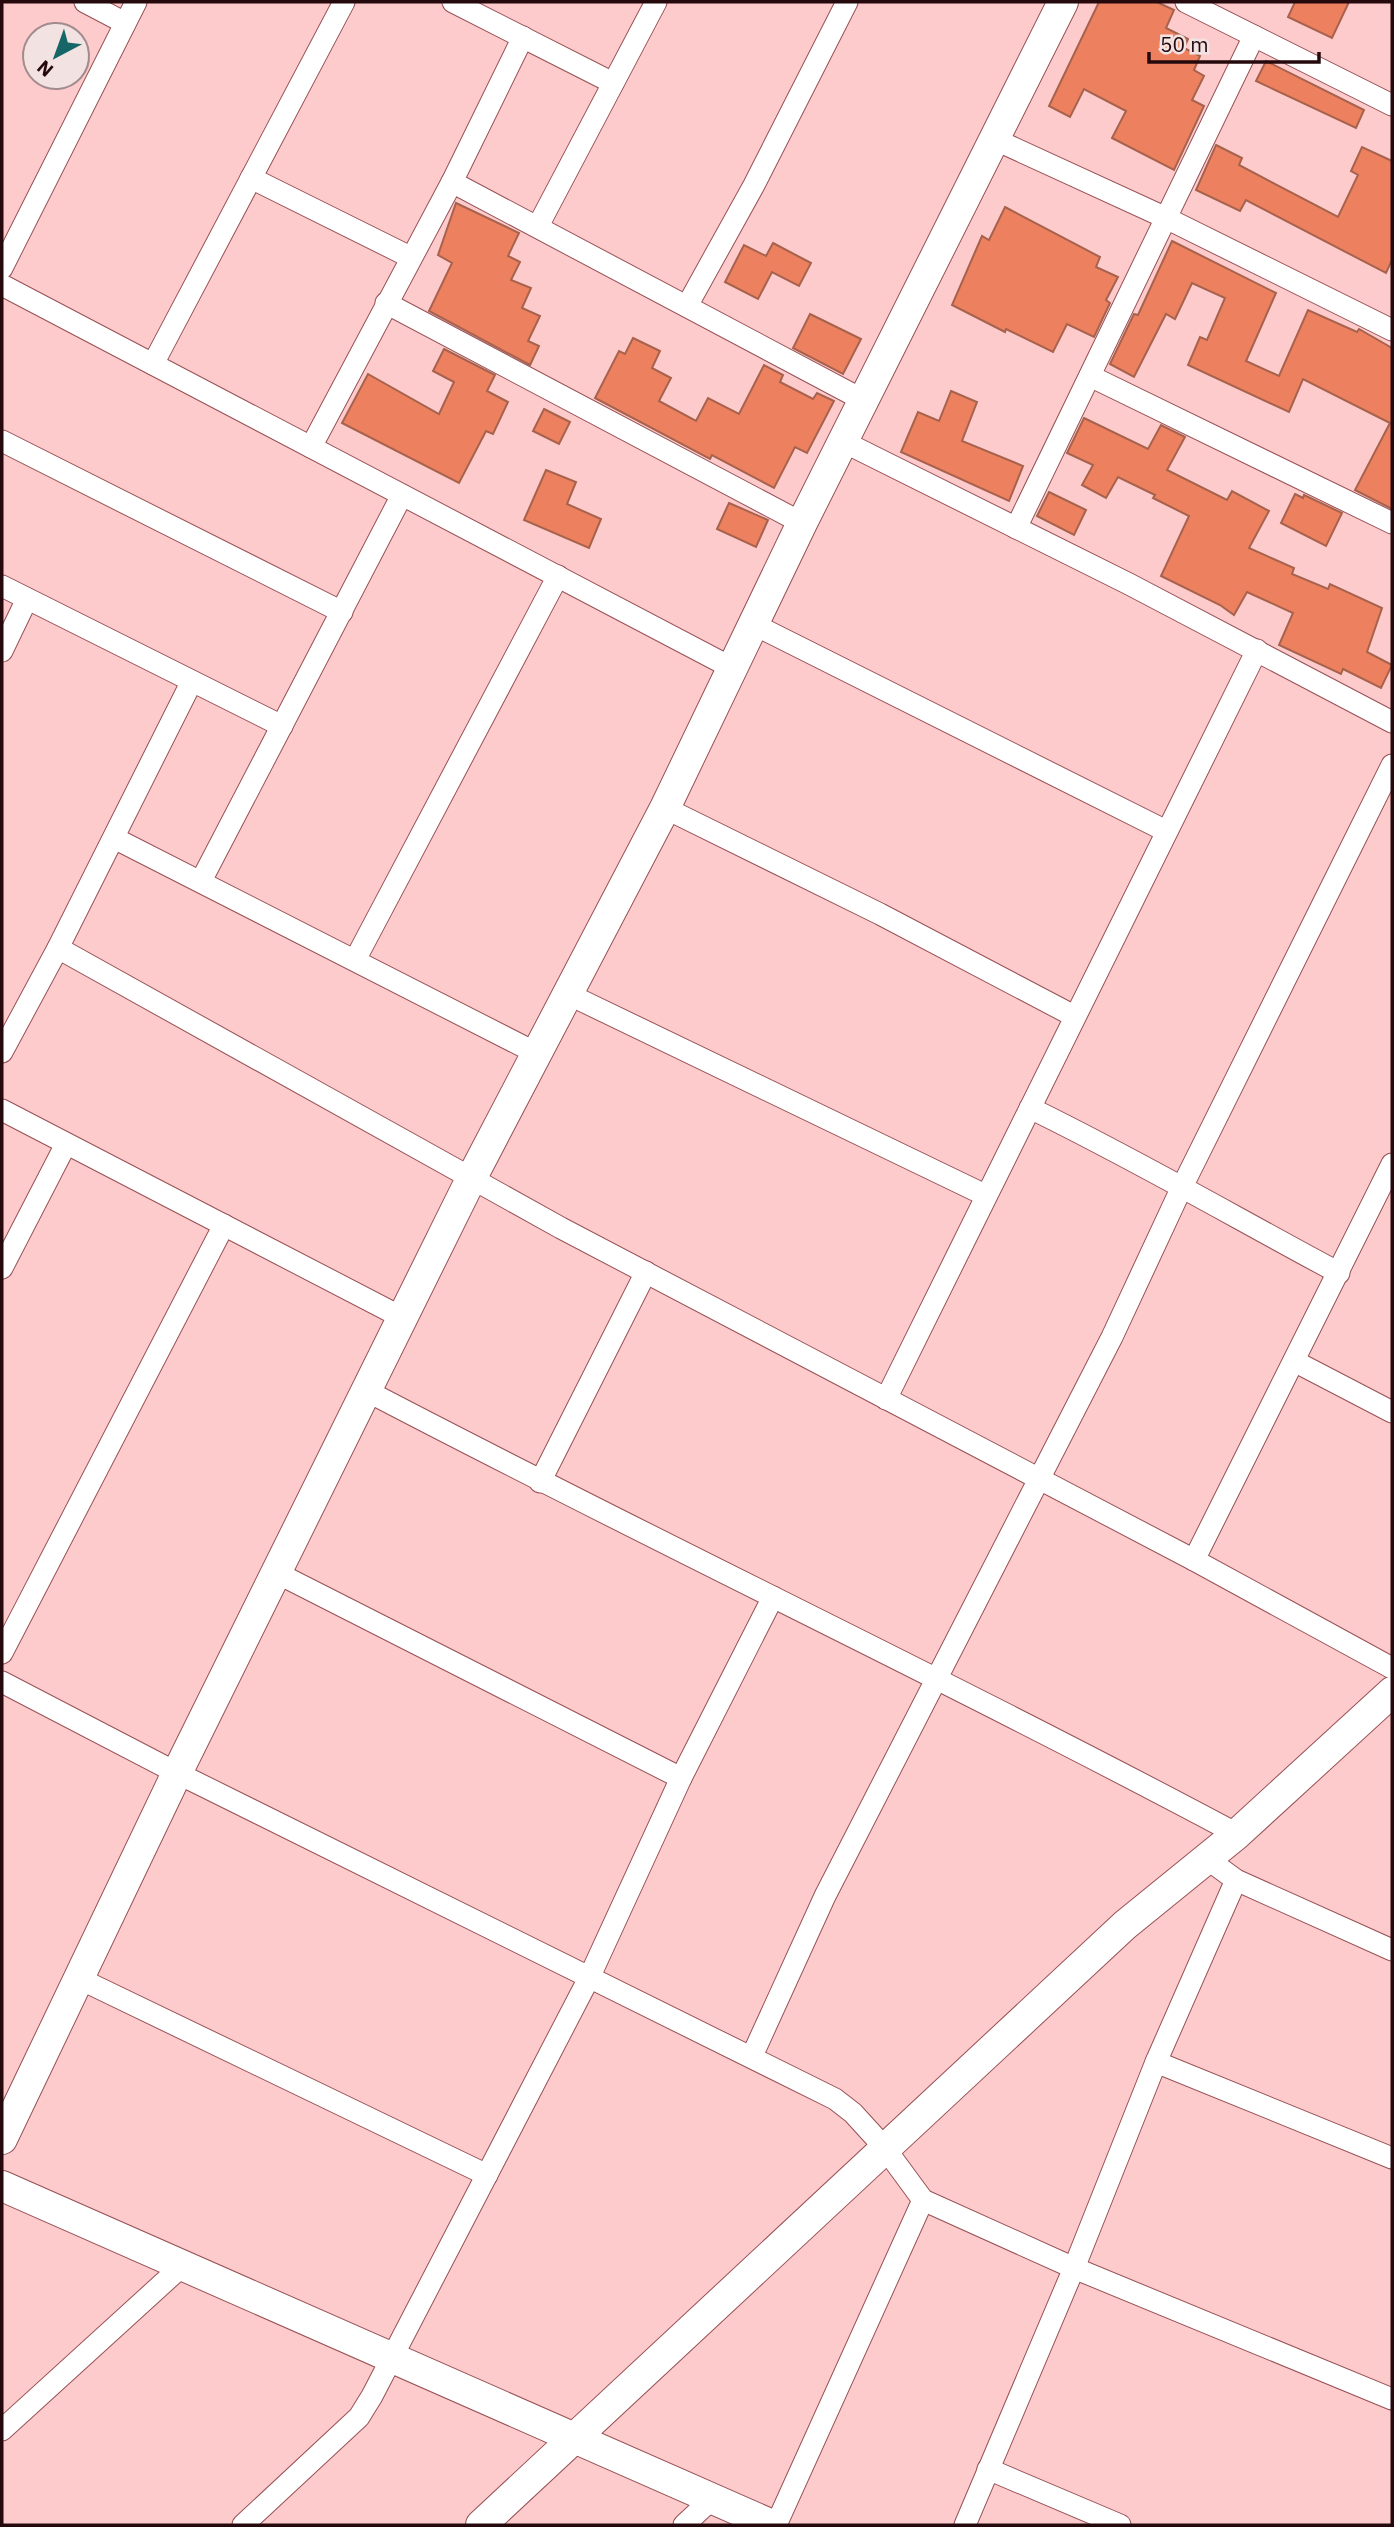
<svg xmlns="http://www.w3.org/2000/svg" width="1394" height="2527" viewBox="0 0 1394 2527" font-family="'IBM Plex Sans',sans-serif">
  <style>
    .building { fill: #ed805f; stroke: #a7624d; stroke-width: 2 }
    .lines { fill: none; stroke-linecap: round; stroke-linejoin: round }
    .street-casing { stroke: #985155; stroke-width: 23 }
    .secondary-casing { stroke: #985155; stroke-width: 32 }
    .street { stroke: #fff; stroke-width: 21 }
    .secondary { stroke: #fff; stroke-width: 30 }
  </style>
  <rect width="100%" height="100%" fill="#fdcbcc"/>
  <g class="building">
    <path d="M1099,2H1157L1174,10L1166,28L1188,39L1184,48L1200,56L1194,70L1204,76L1192,100L1204,106L1174,170L1112,138L1126,111L1084,89L1070,117L1049,106Z"/>
    <path d="M1295,2H1349L1332,38L1288,17Z"/>
    <path d="M1266,61L1364,110L1356,128L1256,81Z"/>
    <path d="M1216,145L1242,158L1239,165L1338,217L1358,175L1351,171L1362,147L1392,161V260L1386,273L1246,200L1240,211L1196,190Z"/>
    <path d="M456,203L519,233L508,256L520,262L511,280L531,288L522,308L540,316L528,341L539,346L530,365L429,311L452,263L438,255Z"/>
    <path d="M1005,207L1100,257L1096,267L1118,277L1106,300L1110,303L1094,337L1067,324L1053,352L1006,329L1005,332L952,305L982,236L989,240Z"/>
    <path d="M1172,241L1276,293L1246,361L1279,376L1308,310L1357,332L1359,329L1392,348V509L1355,490L1390,423L1303,379L1289,412L1188,365L1200,337L1207,340L1225,298L1192,283L1175,319L1166,314L1134,377L1110,364L1134,314L1138,315Z"/>
    <path d="M773,243L811,263L799,286L772,272L758,299L725,282L744,245L766,256Z"/>
    <path d="M810,314L861,339L843,374L793,348Z"/>
    <path d="M633,338L660,351L652,368L671,378L659,401L696,421L708,398L739,414L764,365L783,375L780,382L813,399L817,393L834,401L807,453L795,447L774,488L712,455L710,459L595,398L619,351L625,354Z"/>
    <path d="M444,349L495,375L487,391L508,402L493,434L486,431L459,483L342,423L368,374L439,414L454,382L433,371Z"/>
    <path d="M951,391L977,402L962,441L1023,466L1009,501L901,452L918,412L939,421Z"/>
    <path d="M544,409L570,422L559,444L533,431Z"/>
    <path d="M1084,418L1148,449L1161,425L1185,437L1167,470L1227,500L1232,491L1269,511L1249,548L1294,568L1292,574L1328,589L1330,584L1382,608L1367,652L1392,665L1381,688L1343,669L1341,674L1279,645L1293,613L1247,592L1234,615L1220,605L1161,576L1189,516L1153,498L1155,495L1118,477L1106,498L1082,485L1093,465L1067,453Z"/>
    <path d="M546,470L576,482L567,504L601,519L589,548L524,520Z"/>
    <path d="M1049,492L1086,510L1074,535L1037,516Z"/>
    <path d="M1295,494L1303,498L1304,495L1342,513L1326,546L1281,523Z"/>
    <path d="M729,503L768,520L756,547L717,529Z"/>
  </g>
  <g class="lines">
    <defs>
      <g id="street">
        <path d="M85,2L125,23"/>
        <path d="M453,2L613,83"/>
        <path d="M1186,2L1392,105"/>
        <path d="M994,139L1164,217L1392,330"/>
        <path d="M251,178L410,257"/>
        <path d="M452,182L863,400"/>
        <path d="M538,226L656,2"/>
        <path d="M2,268L136,2"/>
        <path d="M2,285L734,669"/>
        <path d="M386,303L802,523"/>
        <path d="M687,306L754,185L847,2"/>
        <path d="M153,364L344,2"/>
        <path d="M1090,376L1392,523"/>
        <path d="M2,441L342,612"/>
        <path d="M844,442L1129,584L1392,722"/>
        <path d="M311,447L452,182L523,37"/>
        <path d="M1016,528L1254,36"/>
        <path d="M2,586L282,726"/>
        <path d="M755,625L1166,831"/>
        <path d="M2,651L27,599"/>
        <path d="M665,808L880,914L1074,1016"/>
        <path d="M114,838L538,1054"/>
        <path d="M201,881L402,495"/>
        <path d="M58,948L561,1228L1194,1560L1392,1668"/>
        <path d="M355,960L558,576"/>
        <path d="M570,995L985,1195"/>
        <path d="M2,1052L58,948L191,683"/>
        <path d="M1030,1108C1135,1159 1236,1218 1339,1273"/>
        <path d="M2,1110L403,1318"/>
        <path d="M2,1268L66,1144"/>
        <path d="M1294,1361L1392,1412"/>
        <path d="M367,1391C655,1542 950,1681 1237,1834"/>
        <path d="M886,1399L1257,650"/>
        <path d="M540,1482L646,1272"/>
        <path d="M1194,1560L1392,1164"/>
        <path d="M277,1573L681,1778"/>
        <path d="M2,1653L224,1225"/>
        <path d="M2,1682L177,1773L835,2099L853,2113L884,2147L923,2200L1074,2268L1392,2399"/>
        <path d="M1206,1858L1236,1880L1392,1950"/>
        <path d="M78,1978L487,2175"/>
        <path d="M752,2056L825,1896L1112,1337L1181,1189L1392,765"/>
        <path d="M1156,2062L1392,2158"/>
        <path d="M2,2430L182,2266"/>
        <path d="M988,2469L1120,2525"/>
        <path d="M243,2525L359,2417L372,2396L589,1978L681,1778L773,1597"/>
        <path d="M684,2525L713,2498"/>
        <path d="M776,2525L923,2200"/>
        <path d="M965,2525L1074,2268L1156,2062L1236,1880"/>
      </g>
      <g id="secondary">
        <path d="M2,2139L177,1773L471,1179L665,808L802,523L1063,2"/>
        <path d="M2,2186L772,2525"/>
        <path d="M481,2525L1125,1925L1237,1834L1392,1692"/>
      </g>
    </defs>
    <use href="#street" class="street-casing"/>
    <use href="#secondary" class="secondary-casing"/>
    <use href="#street" class="street"/>
    <use href="#secondary" class="secondary"/>
  </g>
  <rect width="1394" height="2527" fill="none" stroke="#25090c" stroke-width="7"/>
  <g transform="translate(56 56) rotate(221)"><circle r="33" fill="#f3e2e2" stroke="#a18b8c" stroke-width="2"/>
  <path d="M0-5L12 26L0 18L-12 26Z" fill="#166567"/>
  <text y="-10" font-size="19" font-weight="bold" text-anchor="middle" fill="#25090c">N</text>
  </g>
  <path d="M1149 52v10h170v-10" fill="none" stroke="#25090c" stroke-width="3.5"/>
  <text x="1160" y="52" font-size="21" fill="#25090c" stroke="#f3e2e2" stroke-width="5" paint-order="stroke">50 m</text>
</svg>
